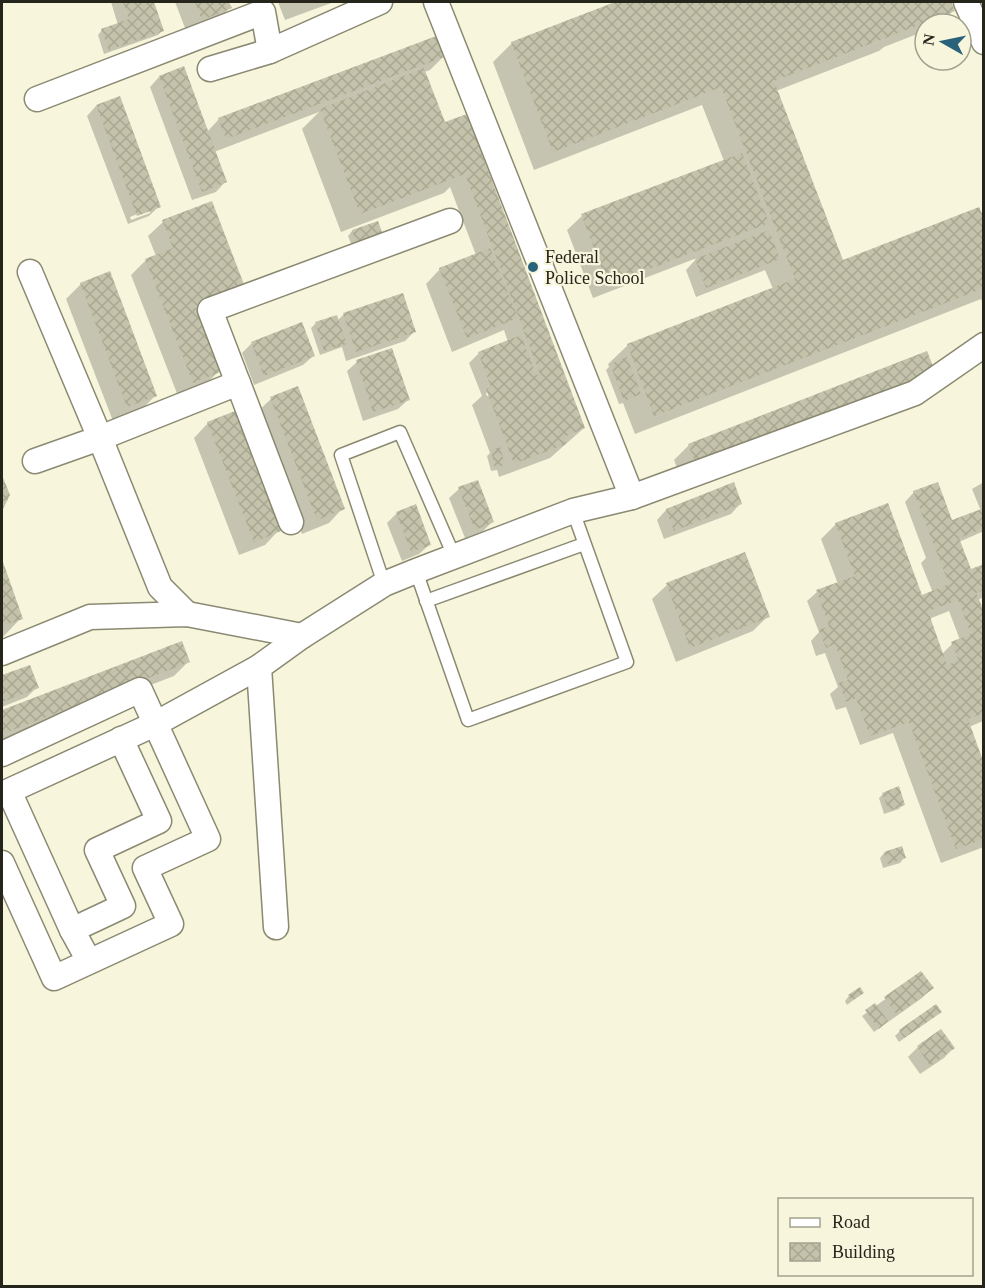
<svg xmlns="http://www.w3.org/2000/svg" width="985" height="1288" viewBox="0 0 985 1288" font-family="Georgia,serif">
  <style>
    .shadow { fill: #0003; fill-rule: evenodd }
    .building { fill: url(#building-cross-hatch); fill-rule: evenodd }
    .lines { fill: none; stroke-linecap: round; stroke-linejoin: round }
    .service-casing { stroke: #8b8972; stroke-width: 15 }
    .minor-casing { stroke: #8b8972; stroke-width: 27 }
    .service { stroke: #fff; stroke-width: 12 }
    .minor { stroke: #fff; stroke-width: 24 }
    .poi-dot { fill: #2a627c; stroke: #f7f6dc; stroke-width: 2 }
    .labels { text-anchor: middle; stroke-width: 4.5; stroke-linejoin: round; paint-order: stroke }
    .poi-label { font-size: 18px; fill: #26251c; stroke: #f7f6dc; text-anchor: start }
  </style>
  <defs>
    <pattern id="building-cross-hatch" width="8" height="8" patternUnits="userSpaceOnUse" patternTransform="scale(1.5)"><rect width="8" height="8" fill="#c4c2aa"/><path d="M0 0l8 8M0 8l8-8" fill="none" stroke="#a8a792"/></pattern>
  </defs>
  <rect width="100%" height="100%" fill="#f7f6dc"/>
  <g class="shadow">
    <path d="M111,2H152L162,31L158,35L104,54L98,35L102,30L118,25Z"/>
    <path d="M175,2H227L230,8L215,22L187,33Z"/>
    <path d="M278,2H334L285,20Z"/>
    <path d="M619,2H949L953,11L940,24H925V31L884,47L879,51L776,91L842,262L984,222V307L981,299L635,434L623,403L619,404L606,370L609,367L608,364L628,345L773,289L765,270L696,297L686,270L697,258L593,298L567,230L582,216L724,161L702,105L534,170L493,62L512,43Z"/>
    <path d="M445,55L430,70L424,72L445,125L584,428L550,458L499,477L497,470L491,471L487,456L490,453L472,405L482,396L469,363L479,353L508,342L504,330L452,352L426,284L440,269L476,255L450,187L444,193L341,232L302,129L319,112L214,152L225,182L216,192L192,200L150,87L159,77L207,132L219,119ZM523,379V382L487,396L486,393Z"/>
    <path d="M96,106L159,206L149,216L128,224L87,116ZM150,209V213L131,220L130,217Z"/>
    <path d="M163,222L229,301L196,314L218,372L203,387L178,396L131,275L146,260L156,256L148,236Z"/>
    <path d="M377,223L354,251L348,236L352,231Z"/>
    <path d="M81,284L156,395L141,410L113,421L66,299Z"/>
    <path d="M344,314L415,331L405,341L346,361L342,347L320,355L311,328L316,323L338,320Z"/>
    <path d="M252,343L313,356L303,365L254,385L242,353Z"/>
    <path d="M926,353L919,386L681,478L674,460L689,445Z"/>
    <path d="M357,362L408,400L398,409L363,421L347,371Z"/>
    <path d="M297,388L343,508L329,523L302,534L256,413L271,399Z"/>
    <path d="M208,423L279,530L265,545L239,555L194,438Z"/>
    <path d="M984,482V531L959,542L971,571L984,566V597L978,600L984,615V724L983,721L969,727L981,760L984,759V847L941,863L893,733L860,745L846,707L836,710L830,694L838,687L825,653L816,656L811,641L819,632L807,601L817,592L838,584L821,539L836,524L921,597L933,593L921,563L926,558L905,502L914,492L951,522L981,511L972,489ZM949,611L960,640L952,644L942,654L929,619Z"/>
    <path d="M733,484L740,504L731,514L664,539L657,520L666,510Z"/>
    <path d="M459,489L492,522L483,531L465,538L449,498Z"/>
    <path d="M397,513L429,545L419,554L402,561L387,523Z"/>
    <path d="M744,554L768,616L753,631L676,662L652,599L667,585Z"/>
    <path d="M2,563L21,618L2,638Z"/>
    <path d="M181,643L189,661L174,676L2,742V712Z"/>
    <path d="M29,667L37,687L27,697L2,707V677Z"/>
    <path d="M883,794L903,804L899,809L884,814L879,798Z"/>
    <path d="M884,853L904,858L900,863L883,868L880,858Z"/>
    <path d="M921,973L932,988L922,998L874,1032L862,1016Z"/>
    <path d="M862,993L847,1005L845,1001L849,996Z"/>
    <path d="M935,1016L899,1042L895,1036L900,1031Z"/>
    <path d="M941,1031L953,1048L944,1058L920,1074L908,1057L918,1047Z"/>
  </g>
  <g class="building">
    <path d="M123,2H154L164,31L109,50L101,29L129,19Z"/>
    <path d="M195,2H229L232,8L202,20Z"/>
    <path d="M615,2H951L955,11L774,81L843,260L979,207L984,218V288L654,416L627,344L795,279L721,87L553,152L511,42Z"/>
    <path d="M439,35L447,56L226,139L218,118Z"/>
    <path d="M184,66L227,182L202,192L159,76Z"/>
    <path d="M424,68L445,122L467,114L585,428L564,437L566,444L514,464L486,389L491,387L478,352L521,335L536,375L540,374L465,174L360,214L320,109Z"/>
    <path d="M120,96L161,207L137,216L96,105Z"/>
    <path d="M742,153L769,223L608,285L581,214Z"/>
    <path d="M212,201L245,287L195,306L220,372L193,383L145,259L173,248L162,220Z"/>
    <path d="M378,221L384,238L358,248L352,230Z"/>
    <path d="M769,230L780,259L706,288L695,259Z"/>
    <path d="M490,248L518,318L467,338L439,268Z"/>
    <path d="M110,271L157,396L127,407L80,283Z"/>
    <path d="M403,293L416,332L356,352L343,313Z"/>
    <path d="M337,315L347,344L324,351L315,322Z"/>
    <path d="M302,322L315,356L264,376L251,342Z"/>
    <path d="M392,348L410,400L373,412L356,360Z"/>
    <path d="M927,351L935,371L696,464L688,444Z"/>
    <path d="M627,357L641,394L624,401L610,364Z"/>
    <path d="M298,386L345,509L317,520L270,397Z"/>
    <path d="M235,411L281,531L254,542L207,422Z"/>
    <path d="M500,447L505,465L495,468L491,450Z"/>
    <path d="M2,475L10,495L2,511Z"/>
    <path d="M478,480L494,522L475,530L458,487Z"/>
    <path d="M734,482L742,504L674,531L666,509Z"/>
    <path d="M938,482L952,520L984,508V528L959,538L971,569L984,564V590L976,593L984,611V713L968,719L982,758H984V839L956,849L909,722L870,736L856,698L846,702L839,683L848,680L835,644L826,648L819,630L829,626L816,590L855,576L835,523L888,503L922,595L949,584L913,491ZM958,600L971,634L951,642L959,661L947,665L928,611Z"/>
    <path d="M416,504L431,545L411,552L396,512Z"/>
    <path d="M745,552L770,617L690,648L666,583Z"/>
    <path d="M2,559L23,619L2,626Z"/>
    <path d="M182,641L190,662L2,734V710Z"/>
    <path d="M30,665L39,688L2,702V675Z"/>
    <path d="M899,786L905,805L889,811L882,793Z"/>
    <path d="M902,846L906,858L888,864L884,852Z"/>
    <path d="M921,971L934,988L897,1015L884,997Z"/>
    <path d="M860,987L864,993L852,1001L848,995Z"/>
    <path d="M875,1003L888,1021L879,1029L865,1010Z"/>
    <path d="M936,1004L942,1012L904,1038L899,1030Z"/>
    <path d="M941,1029L955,1048L930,1066L917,1046Z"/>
  </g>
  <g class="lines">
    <defs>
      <g id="service">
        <path d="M416,571L468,720L627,662L573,511"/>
        <path d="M384,584L341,455L400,432L454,556"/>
        <path d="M426,601L584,544"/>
      </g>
      <g id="minor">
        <path d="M436,2L632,497"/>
        <path d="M966,2L984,42"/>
        <path d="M210,69L270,51L380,2"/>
        <path d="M37,99L263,12L270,51"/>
        <path d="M30,272L100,438L35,461"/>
        <path d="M238,383L210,310L450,221"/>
        <path d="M187,614L160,587L100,438L238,383L291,522"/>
        <path d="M302,636L384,584L416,571L573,511L632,497L915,393L984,345"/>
        <path d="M2,653L90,617L187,614L302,636L259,667L276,927"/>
        <path d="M2,754L140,690L208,839L145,868L171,924L54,978L2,863"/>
        <path d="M72,930L9,791L155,724L259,667"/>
        <path d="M89,961L72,930L123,906L97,850L159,821L121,739"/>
      </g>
    </defs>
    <use href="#service" class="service-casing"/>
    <use href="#minor" class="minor-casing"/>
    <use href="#service" class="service"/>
    <use href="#minor" class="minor"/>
  </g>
  <circle class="poi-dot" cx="533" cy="267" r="6"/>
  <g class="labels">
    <g class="poi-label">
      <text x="545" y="263">Federal<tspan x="545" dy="21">Police School</tspan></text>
    </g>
  </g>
  <rect width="985" height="1288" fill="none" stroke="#26251c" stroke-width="6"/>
  <rect x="778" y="1198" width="195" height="78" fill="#f7f6dc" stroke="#a3a28f" stroke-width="1.5"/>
  <rect x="790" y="1218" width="30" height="9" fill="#ffffff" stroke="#a3a28f" stroke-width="1.5"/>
  <text x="832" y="1228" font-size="18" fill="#26251c">Road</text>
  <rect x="790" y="1243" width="30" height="18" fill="url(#building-cross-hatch)" stroke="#a3a28f" stroke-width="1.5"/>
  <text x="832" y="1258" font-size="18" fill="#26251c">Building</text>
  <g transform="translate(943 42) rotate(279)"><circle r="28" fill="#f7f6dc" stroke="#a3a28f" stroke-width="1.5"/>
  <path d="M0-4.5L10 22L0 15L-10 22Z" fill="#2a627c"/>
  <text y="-9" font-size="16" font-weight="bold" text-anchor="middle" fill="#26251c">N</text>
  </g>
</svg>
